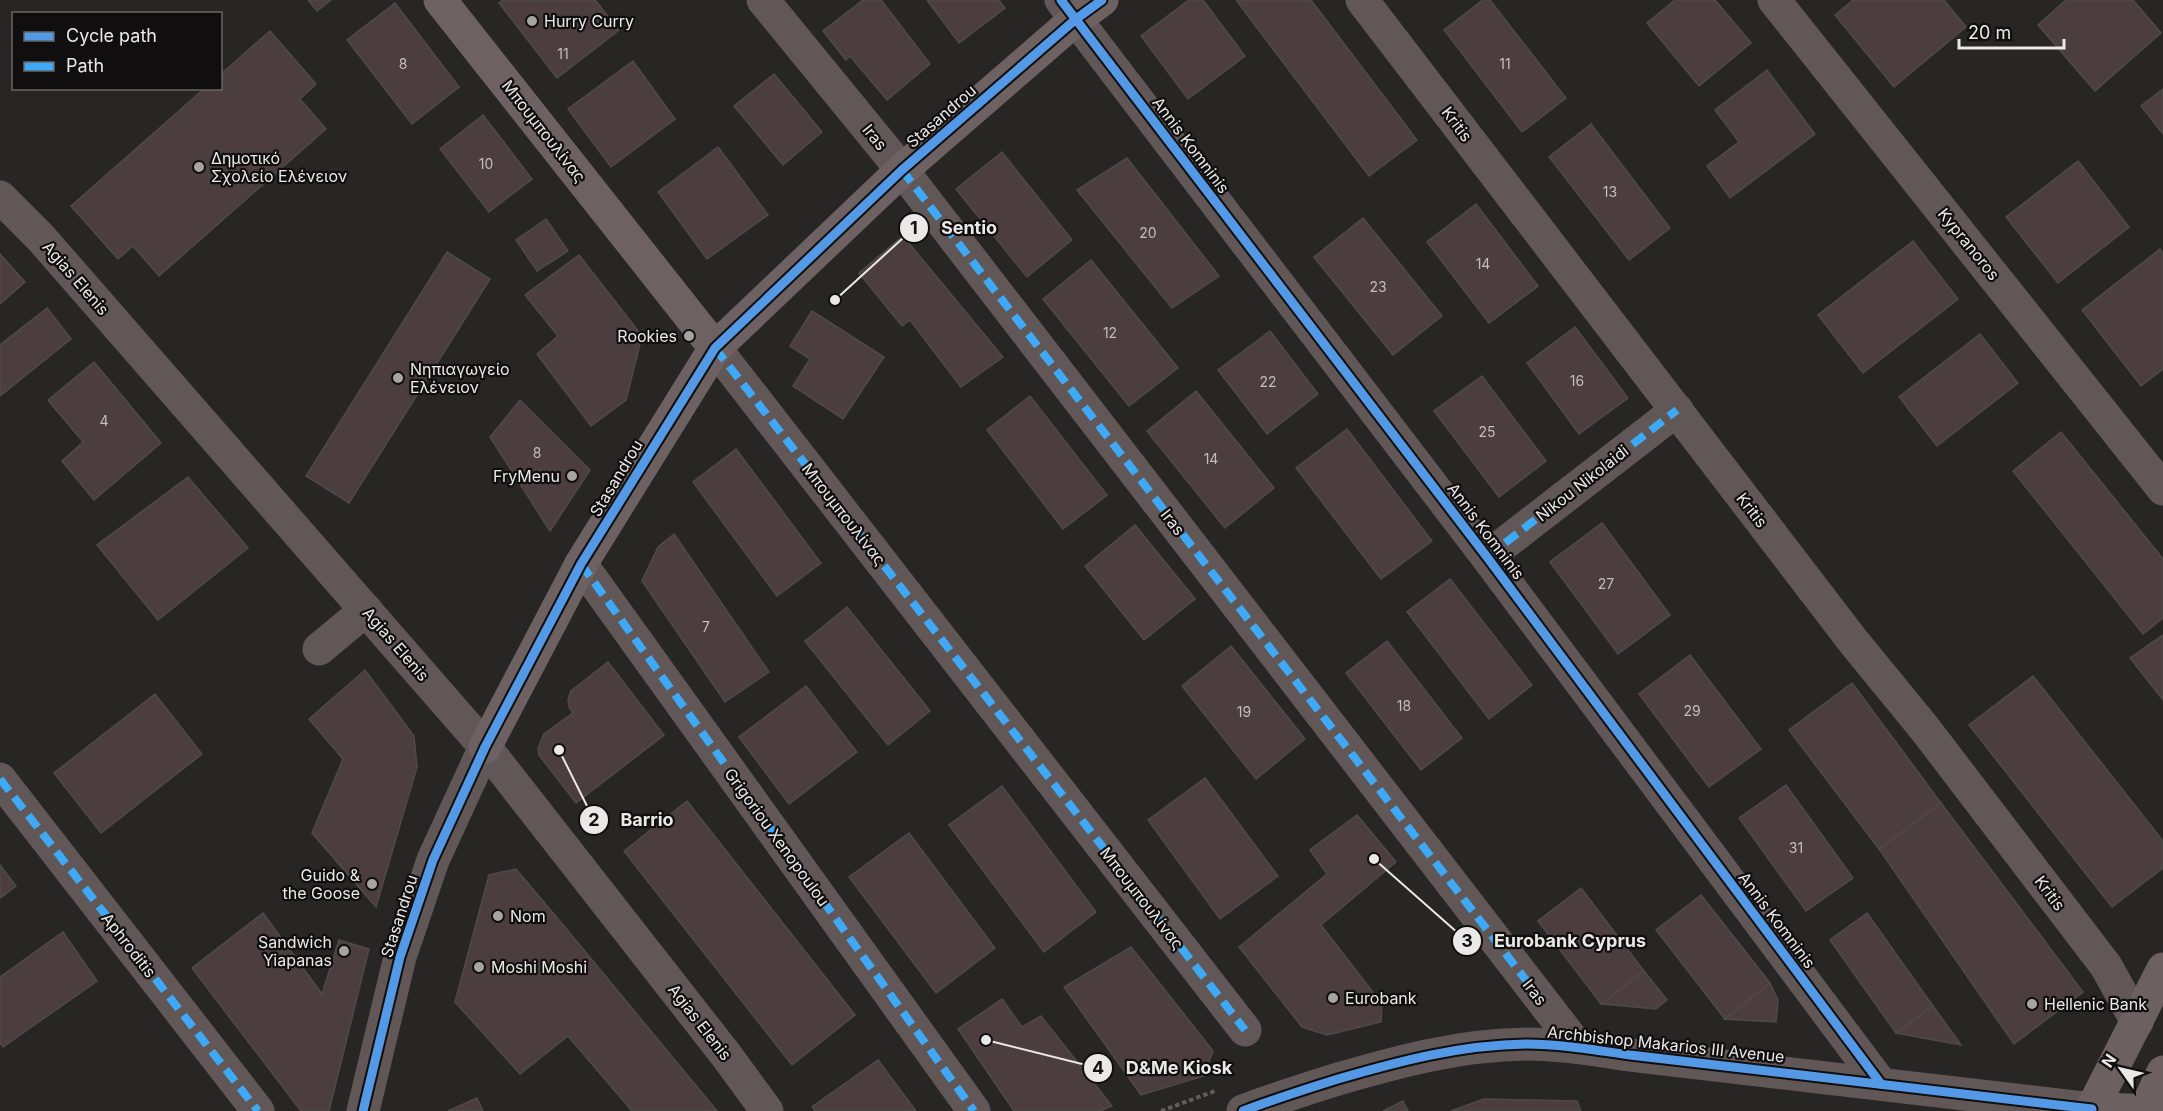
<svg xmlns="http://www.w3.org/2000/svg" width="2163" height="1111" viewBox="0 0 2163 1111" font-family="Inter,sans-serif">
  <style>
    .building { fill: #4c3e3f; stroke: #4e4a4a; stroke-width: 1.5 }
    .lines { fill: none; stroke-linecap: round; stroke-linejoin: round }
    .path { stroke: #635c5c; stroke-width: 4; stroke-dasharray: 4.5 3; stroke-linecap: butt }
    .street { stroke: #615756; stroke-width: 33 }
    .secondary { stroke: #6e6161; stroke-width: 33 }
    .primary { stroke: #6c6060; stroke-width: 33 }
    .quiet { stroke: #3fa9f5; stroke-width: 8; stroke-dasharray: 15 8; stroke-linecap: butt }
    .cycleway-casing { stroke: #100e0e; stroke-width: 13 }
    .cycleway { stroke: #5399e6; stroke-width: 9 }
    .poi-dot { fill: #a7a4a4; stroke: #100e0e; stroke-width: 2 }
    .labels { text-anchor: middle; stroke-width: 4.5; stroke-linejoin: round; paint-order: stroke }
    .number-label { font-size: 14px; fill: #c3bebe }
    .poi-label { font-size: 16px; fill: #ebe8e8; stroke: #100e0e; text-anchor: start }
    .street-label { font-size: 16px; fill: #ebe8e8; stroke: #100e0e }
    .leader { fill: none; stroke: #ebe8e8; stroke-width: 2 }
    .callout-dot { fill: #ebe8e8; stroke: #100e0e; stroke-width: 2 }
    .mark-label { font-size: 18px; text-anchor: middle; font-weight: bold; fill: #111 }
    .callout-label { font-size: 18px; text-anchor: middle; font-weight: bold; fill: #ebe8e8; stroke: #100e0e; stroke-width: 4.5; stroke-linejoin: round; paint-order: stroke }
  </style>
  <rect width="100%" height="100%" fill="#282525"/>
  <g class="building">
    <path d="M308,0H331L317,11Z"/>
    <path d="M503,0H595L619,30L557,78L499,3Z"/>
    <path d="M863,0H881L930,64L887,100L850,56L846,60L823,31Z"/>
    <path d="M927,0H999L1005,8L959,43Z"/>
    <path d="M1189,0H1203L1245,56L1188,99L1141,36Z"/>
    <path d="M1236,0H1311L1417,140L1369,176Z"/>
    <path d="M1483,0H1490L1566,98L1522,132L1444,30Z"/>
    <path d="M1675,0H1715L1751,43L1699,86L1647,23Z"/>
    <path d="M1853,0H1944L1966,27L1894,87L1835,15Z"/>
    <path d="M2066,0H2133L2161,33L2095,91L2038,25Z"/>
    <path d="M395,3L459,87L412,124L347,40Z"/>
    <path d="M270,31L316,84L300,99L326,129L159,276L133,246L118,259L71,206L205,88H220V75Z"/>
    <path d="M633,61L675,119L611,167L568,109Z"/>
    <path d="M1767,70L1815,134L1730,198L1707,166L1739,142L1715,110Z"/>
    <path d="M774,74L822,132L783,165L734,106Z"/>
    <path d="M2163,89V134L2141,106Z"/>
    <path d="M483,115L532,179L489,212L440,149Z"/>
    <path d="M1591,124L1670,228L1629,260L1549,157Z"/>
    <path d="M718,147L768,215L707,259L658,192Z"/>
    <path d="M1002,152L1072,240L1027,277L956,189Z"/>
    <path d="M1127,158L1219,276L1172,308L1077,190Z"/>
    <path d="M2078,161L2129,227L2058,283L2006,217Z"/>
    <path d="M1476,204L1538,286L1489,323L1427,242Z"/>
    <path d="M1363,218L1442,316L1393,355L1314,257Z"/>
    <path d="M546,219L568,251L537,271L516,240Z"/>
    <path d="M903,236L1003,357L961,387L910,320L902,326L859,273Z"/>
    <path d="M1913,241L1958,299L1863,373L1818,315Z"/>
    <path d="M2160,249L2163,253V369L2141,386L2082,310Z"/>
    <path d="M447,252L490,279L349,503L306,476Z"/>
    <path d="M0,254L25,282L0,304Z"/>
    <path d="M579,255L642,336L626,400L591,426L537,354L558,336L525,295Z"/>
    <path d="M1091,260L1178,368L1129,406L1043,299Z"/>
    <path d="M47,308L71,339L0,396V345Z"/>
    <path d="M812,311L884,357L843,419L793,386L810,359L790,346Z"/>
    <path d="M1575,327L1628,398L1579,434L1527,363Z"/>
    <path d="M1270,331L1318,394L1267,434L1218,370Z"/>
    <path d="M1980,334L2018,383L1937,446L1899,397Z"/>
    <path d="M94,362L161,443L94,500L62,461L83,442L48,400Z"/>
    <path d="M1482,376L1546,461L1499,497L1434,411Z"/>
    <path d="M1196,391L1274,488L1225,528L1147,431Z"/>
    <path d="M1030,396L1107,495L1063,529L987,430Z"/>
    <path d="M520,400L590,470L550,531L490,437Z"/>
    <path d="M1347,429L1432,541L1381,579L1296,468Z"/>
    <path d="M2061,432L2163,559V618L2143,634L2013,471Z"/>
    <path d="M736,449L821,563L777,596L693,482Z"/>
    <path d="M188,477L248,548L158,620L97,545Z"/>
    <path d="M1602,523L1670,615L1618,654L1550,562Z"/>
    <path d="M1135,525L1195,599L1144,640L1085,566Z"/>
    <path d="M674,534L769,672L725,702L642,581L658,547Z"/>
    <path d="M1450,579L1532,685L1489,719L1407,612Z"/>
    <path d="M847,607L930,711L888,745L805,641Z"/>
    <path d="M2163,635V700L2130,658Z"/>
    <path d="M1387,641L1462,738L1421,770L1346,673Z"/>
    <path d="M1231,646L1305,739L1256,779L1182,686Z"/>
    <path d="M1690,655L1761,749L1709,787L1639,694Z"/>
    <path d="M608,662L664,735L576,803L539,755L538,748L544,734L573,713L569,707L568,700L571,691Z"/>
    <path d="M365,670L414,736L417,767L376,907L312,833L343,759L309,719Z"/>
    <path d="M2033,676L2163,841V868L2112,907L1969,725Z"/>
    <path d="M1852,683L1941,803L1879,849L1789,730Z"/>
    <path d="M806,686L857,752L789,804L739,737Z"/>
    <path d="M155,694L202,754L101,833L54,773Z"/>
    <path d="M1205,778L1278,876L1220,919L1148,820Z"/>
    <path d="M1786,785L1853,878L1806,911L1739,818Z"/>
    <path d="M1002,786L1096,912L1044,952L949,825Z"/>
    <path d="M687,801L855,1015L792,1065L624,851Z"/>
    <path d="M1941,803L2083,992L2014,1044L1879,849Z"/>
    <path d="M1357,815L1396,862L1321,925L1382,1004L1381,1022L1327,1035L1302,1027L1239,947L1327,874L1310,850Z"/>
    <path d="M909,833L995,948L936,993L849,877Z"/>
    <path d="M0,865L16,886L0,898Z"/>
    <path d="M516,869L574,938L717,1111H632L568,1036L520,1074L455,1002L489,875Z"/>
    <path d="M1581,888L1644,971L1601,1004L1538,921Z"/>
    <path d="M1701,895L1770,983L1725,1019L1656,930Z"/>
    <path d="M263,913L322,994L339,940L369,949L329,1111H301L192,968Z"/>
    <path d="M1867,913L1933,1006L1896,1033L1830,940Z"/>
    <path d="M63,932L97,981L3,1047L0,1043V977Z"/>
    <path d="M1131,947L1213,1051L1204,1076L1141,1095L1064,987Z"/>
    <path d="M1644,971L1667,1000L1656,1009L1601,1004Z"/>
    <path d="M1770,983L1778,1000L1776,1022L1725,1019Z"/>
    <path d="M1002,999L1022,1027L1041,1016L1112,1106L1100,1111H1014L958,1029Z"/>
    <path d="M1933,1006L1961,1045L1896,1033Z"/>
    <path d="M878,1060L916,1111H815L812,1107Z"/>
    <path d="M477,1098L483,1111H448Z"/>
    <path d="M1484,1099L1577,1101L1581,1111H1451Z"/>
    <path d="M1403,1101L1408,1111H1383Z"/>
  </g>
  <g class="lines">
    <path class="path" d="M1161,1111L1215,1091"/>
    <g class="street">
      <path d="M763,0L902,170L1578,1047"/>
      <path d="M1061,0L1487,557L1881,1084"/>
      <path d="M1362,0L1853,641L1925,729L2106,966L2137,1022"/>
      <path d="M1774,0L2163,489"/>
      <path d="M0,197L41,238L485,747L726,1055L767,1111"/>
      <path d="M715,348L1245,1030"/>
      <path d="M1487,557L1677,410"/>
      <path d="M581,564L974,1111"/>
      <path d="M319,649L366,610"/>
      <path d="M0,779L258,1111"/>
      <path d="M363,1111L400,957L433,860L485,747"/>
      <path d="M1243,1111C1274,1099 1306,1089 1338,1079C1400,1061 1460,1045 1526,1044C1561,1044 1595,1050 1630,1055L2092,1109"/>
    </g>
    <g class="secondary">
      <path d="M440,0L715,348"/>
      <path d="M485,747L581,564L715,348L902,170L1076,19L1102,0"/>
    </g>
    <g class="primary">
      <path d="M2092,1109L2163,1111"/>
      <path d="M2091,1111L2163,969"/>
      <path d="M2145,1111L2163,1072"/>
    </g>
    <g class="quiet">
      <path d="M902,170L1539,997"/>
      <path d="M715,348L1245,1030"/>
      <path d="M1487,557L1677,410"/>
      <path d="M581,564L974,1111"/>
      <path d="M0,779L258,1111"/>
    </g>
    <defs>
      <g id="cycleway">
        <path d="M1061,0L1487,557L1881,1084"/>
        <path d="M363,1111L400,957L433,860L485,747L581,564L715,348L902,170L1076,19L1102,0"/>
        <path d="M1243,1111C1274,1099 1306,1089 1338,1079C1400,1061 1460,1045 1526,1044C1561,1044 1595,1050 1630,1055L2092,1109"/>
      </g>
    </defs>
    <use href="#cycleway" class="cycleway-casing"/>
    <use href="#cycleway" class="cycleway"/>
  </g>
  <g class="poi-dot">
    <circle cx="532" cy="21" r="6"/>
    <circle cx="199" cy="167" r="6"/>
    <circle cx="689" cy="336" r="6"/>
    <circle cx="398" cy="378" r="6"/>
    <circle cx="572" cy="476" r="6"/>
    <circle cx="372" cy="884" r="6"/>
    <circle cx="498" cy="916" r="6"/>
    <circle cx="344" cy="951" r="6"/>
    <circle cx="479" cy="967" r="6"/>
    <circle cx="1333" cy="998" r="6"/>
    <circle cx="2032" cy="1004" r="6"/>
  </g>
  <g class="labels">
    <g class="number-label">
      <text x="563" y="59">11</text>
      <text x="403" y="69">8</text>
      <text x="1505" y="69">11</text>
      <text x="486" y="169">10</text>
      <text x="1610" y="197">13</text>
      <text x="1148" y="238">20</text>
      <text x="1483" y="269">14</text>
      <text x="1378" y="292">23</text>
      <text x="1110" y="338">12</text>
      <text x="1577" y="386">16</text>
      <text x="1268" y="387">22</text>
      <text x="104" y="426">4</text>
      <text x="1487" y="437">25</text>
      <text x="537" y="458">8</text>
      <text x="1211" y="464">14</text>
      <text x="1606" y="589">27</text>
      <text x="706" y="632">7</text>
      <text x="1404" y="711">18</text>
      <text x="1692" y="716">29</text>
      <text x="1244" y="717">19</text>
      <text x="1796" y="853">31</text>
    </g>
    <g class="poi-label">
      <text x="544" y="27">Hurry Curry</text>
      <text x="211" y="164">Δημοτικό<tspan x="211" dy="18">Σχολείο Ελένειον</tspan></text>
      <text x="677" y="342" text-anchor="end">Rookies</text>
      <text x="410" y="375">Νηπιαγωγείο<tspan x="410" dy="18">Ελένειον</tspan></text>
      <text x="560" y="482" text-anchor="end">FryMenu</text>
      <text x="360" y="881" text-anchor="end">Guido &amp;<tspan x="360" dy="18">the Goose</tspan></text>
      <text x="510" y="922">Nom</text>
      <text x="332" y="948" text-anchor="end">Sandwich<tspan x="332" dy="18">Yiapanas</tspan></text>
      <text x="491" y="973">Moshi Moshi</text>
      <text x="1345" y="1004">Eurobank</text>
      <text x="2044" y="1010">Hellenic Bank</text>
    </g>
    <g class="street-label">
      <text transform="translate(941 116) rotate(-41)" y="6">Stasandrou</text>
      <text transform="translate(1457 124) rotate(53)" y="6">Kritis</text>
      <text transform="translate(544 131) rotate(52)" y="6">Μπουμπουλίνας</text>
      <text transform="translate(875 137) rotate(51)" y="6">Iras</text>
      <text transform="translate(1191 145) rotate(53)" y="6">Annis Komninis</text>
      <text transform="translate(1969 244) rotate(51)" y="6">Kypranoros</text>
      <text transform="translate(76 278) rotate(49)" y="6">Agias Elenis</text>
      <text transform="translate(616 478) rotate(-59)" y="6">Stasandrou</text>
      <text transform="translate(1582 483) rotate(-38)" y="6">Nikou Nikolaidi</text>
      <text transform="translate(1752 510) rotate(52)" y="6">Kritis</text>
      <text transform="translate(844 514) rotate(52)" y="6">Μπουμπουλίνας</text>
      <text transform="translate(1173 522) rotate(52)" y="6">Iras</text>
      <text transform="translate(1486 531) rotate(53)" y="6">Annis Komninis</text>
      <text transform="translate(396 644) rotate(49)" y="6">Agias Elenis</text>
      <text transform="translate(777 837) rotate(54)" y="6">Grigoriou Xenopoulou</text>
      <text transform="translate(2050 893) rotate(53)" y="6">Kritis</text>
      <text transform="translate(1142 898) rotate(52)" y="6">Μπουμπουλίνας</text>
      <text transform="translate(399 916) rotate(-72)" y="6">Stasandrou</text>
      <text transform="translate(1777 920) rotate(53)" y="6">Annis Komninis</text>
      <text transform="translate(129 945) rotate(52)" y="6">Aphroditis</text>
      <text transform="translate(1535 992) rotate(52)" y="6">Iras</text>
      <text transform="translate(700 1022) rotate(52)" y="6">Agias Elenis</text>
      <text transform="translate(1666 1044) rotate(6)" y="6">Archbishop Makarios III Avenue</text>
    </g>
  </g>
  <path class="leader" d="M835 300L914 228M559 750L594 820M1374 859L1467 941M986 1040L1098 1068"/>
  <g class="callout-dot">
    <circle cx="835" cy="300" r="6"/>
    <circle cx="559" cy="750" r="6"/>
    <circle cx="1374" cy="859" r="6"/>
    <circle cx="986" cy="1040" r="6"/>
    <circle cx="914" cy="228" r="15"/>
    <circle cx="594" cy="820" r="15"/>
    <circle cx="1467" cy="941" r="15"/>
    <circle cx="1098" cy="1068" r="15"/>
  </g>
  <g class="mark-label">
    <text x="914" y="234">1</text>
    <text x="594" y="826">2</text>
    <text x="1467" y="947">3</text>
    <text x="1098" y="1074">4</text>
  </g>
  <g class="callout-label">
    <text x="969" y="234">Sentio</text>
    <text x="647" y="826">Barrio</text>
    <text x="1570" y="947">Eurobank Cyprus</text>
    <text x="1179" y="1074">D&amp;Me Kiosk</text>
  </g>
  <rect x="12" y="12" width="210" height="78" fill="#100e0e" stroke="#686565" stroke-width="1.5"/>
  <rect x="24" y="32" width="30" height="9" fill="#5399e6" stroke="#686565" stroke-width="1.5"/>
  <text x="66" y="42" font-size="18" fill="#ebe8e8">Cycle path</text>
  <rect x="24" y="62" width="30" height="9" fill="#3fa9f5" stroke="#686565" stroke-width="1.5"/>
  <text x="66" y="72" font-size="18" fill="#ebe8e8">Path</text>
  <g transform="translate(2121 1069) rotate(304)" stroke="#100e0e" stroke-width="4.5" paint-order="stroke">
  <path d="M0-4.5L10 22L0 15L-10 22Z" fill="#ebe8e8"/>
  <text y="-9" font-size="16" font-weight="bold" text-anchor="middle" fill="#ebe8e8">N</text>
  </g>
  <path d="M1959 39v9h105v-9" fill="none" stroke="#ebe8e8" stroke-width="3"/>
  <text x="1968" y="39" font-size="18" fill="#ebe8e8" stroke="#100e0e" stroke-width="4.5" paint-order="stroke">20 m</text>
</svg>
